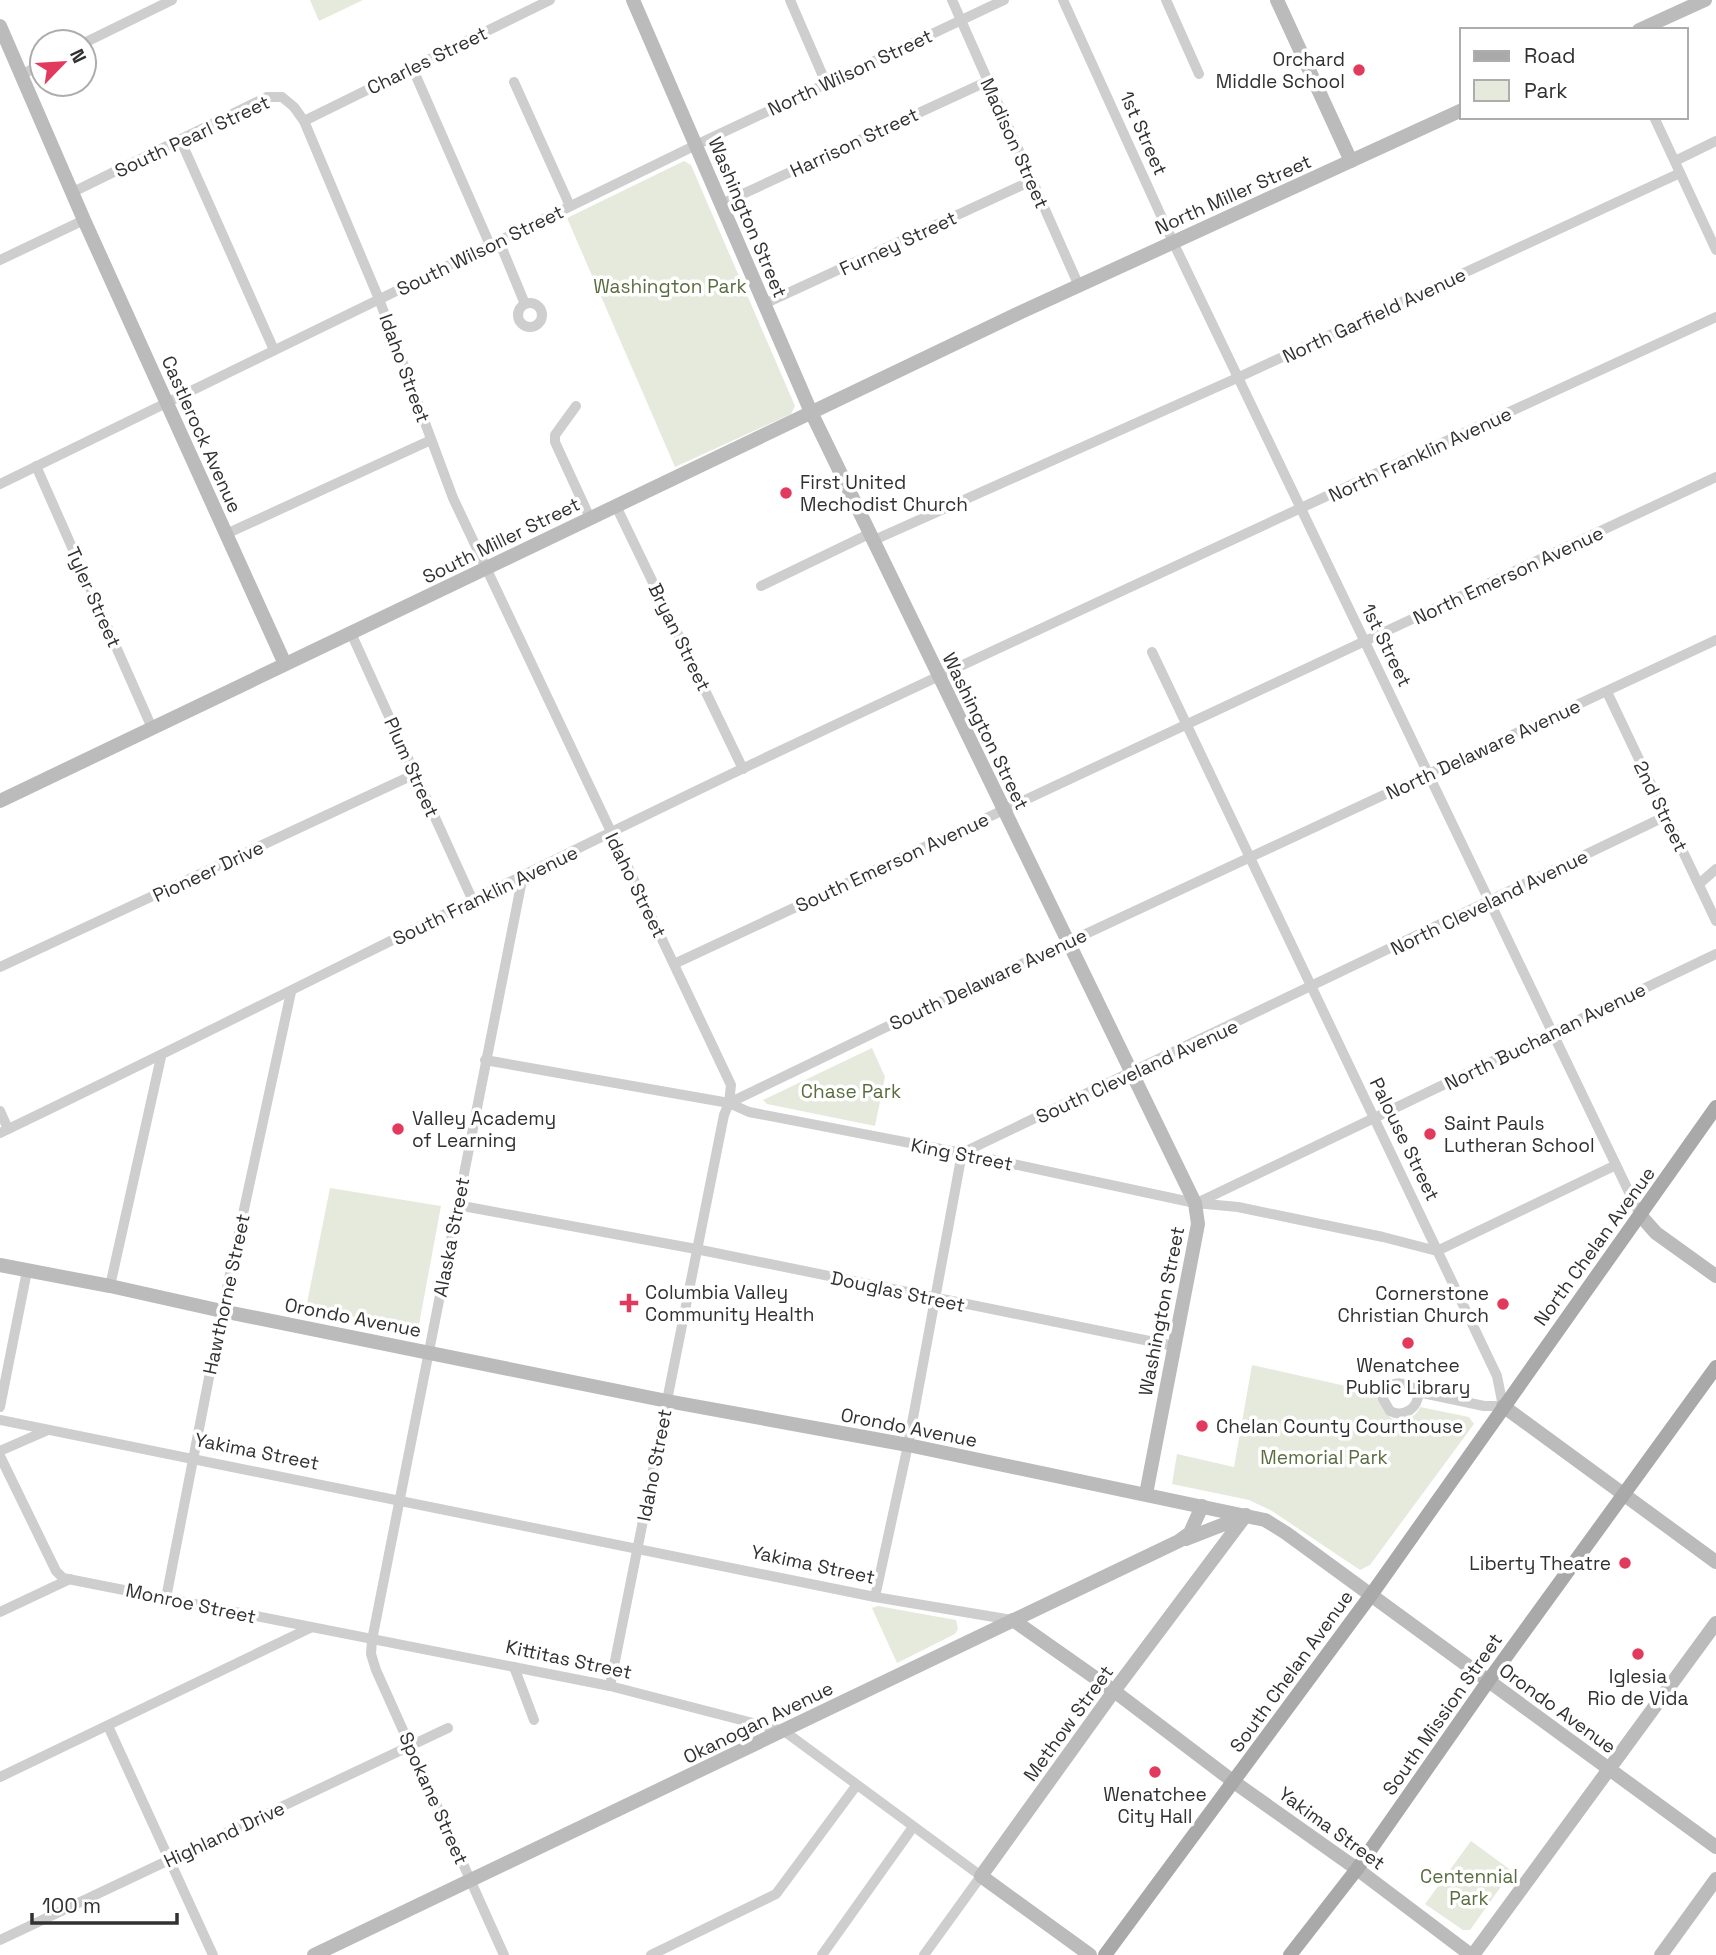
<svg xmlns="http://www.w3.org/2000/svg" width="1716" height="1955" viewBox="0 0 1716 1955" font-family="'Space Grotesk',sans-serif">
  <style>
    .green { fill: #e6eadd }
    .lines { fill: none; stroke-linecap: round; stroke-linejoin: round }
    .street { stroke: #cecece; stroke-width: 10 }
    .secondary { stroke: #bbb; stroke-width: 14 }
    .primary { stroke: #a9a9a9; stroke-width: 14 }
    .poi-dot { fill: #e23a5d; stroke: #fff; stroke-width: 2.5 }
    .labels { text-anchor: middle; stroke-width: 7; stroke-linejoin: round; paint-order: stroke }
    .poi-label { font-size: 19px; fill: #313131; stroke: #fff; text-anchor: start }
    .street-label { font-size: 19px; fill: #313131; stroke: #fff }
    .park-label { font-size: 19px; fill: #5a6d3f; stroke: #fff }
  </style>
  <rect width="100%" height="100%" fill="#fff"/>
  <g class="green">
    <path d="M310,0H363L319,21Z"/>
    <path d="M684,161L691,165L795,406L791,414L675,467L567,218Z"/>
    <path d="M872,1048L885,1077L875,1126L767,1104L763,1100Z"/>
    <path d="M330,1188L441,1206L418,1330L306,1308Z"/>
    <path d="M1252,1365L1377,1393C1381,1407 1390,1427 1408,1419C1414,1416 1417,1414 1420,1407L1469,1417L1474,1424L1370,1565L1360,1570L1272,1511L1249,1500L1172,1484L1177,1454L1234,1467Z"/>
    <path d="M878,1606L956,1620L958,1629L955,1634L897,1663L872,1608Z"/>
    <path d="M1471,1841L1512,1871L1470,1930H1463L1425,1904Z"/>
  </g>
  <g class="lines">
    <g class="street">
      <path d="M790,0L826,83"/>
      <path d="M952,0L1079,286"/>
      <path d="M1063,0L1173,242L1640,1215"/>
      <path d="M1166,0L1199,74"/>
      <path d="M84,43L172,0"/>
      <path d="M412,67L490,245"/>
      <path d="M21,75L42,64"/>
      <path d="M514,82L570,206"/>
      <path d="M1654,117L1716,250"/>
      <path d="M304,121L550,0"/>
      <path d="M180,139L274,350"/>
      <path d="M1675,161L1716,141"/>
      <path d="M73,192L267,97H282L294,107L304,121L379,299L453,498L731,1085L729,1103L724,1115L610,1686"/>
      <path d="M721,204L988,81"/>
      <path d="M499,241L525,304"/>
      <path d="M0,260L84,220"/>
      <circle cx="530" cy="315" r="12"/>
      <path d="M764,304L1031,181"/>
      <path d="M576,406L555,435V442L590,518"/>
      <path d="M36,466L152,728"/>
      <path d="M0,484L696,145L1004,0"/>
      <path d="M616,506L743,769"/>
      <path d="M226,534L431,440"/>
      <path d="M872,541L1237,378L1680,173"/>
      <path d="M761,586L869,534"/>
      <path d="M351,633L473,901"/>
      <path d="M1152,652L1497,1376L1503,1406H1484L1418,1392C1407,1382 1396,1380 1384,1389L1383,1399L1390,1411C1404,1418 1419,1408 1418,1392"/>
      <path d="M1607,692L1716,921"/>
      <path d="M1699,884L1716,869"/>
      <path d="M674,964L1716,477"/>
      <path d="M0,967L415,774"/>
      <path d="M485,1060L729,1103L749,1112L962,1153L1195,1203L1238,1207L1291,1218L1383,1237L1437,1251"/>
      <path d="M729,1103L882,1029L1716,640"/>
      <path d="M0,1111L8,1129"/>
      <path d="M0,1133C250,1013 496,886 746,767C1068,614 1392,466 1716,317"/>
      <path d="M1199,1202L1716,954"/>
      <path d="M457,1205L696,1249L1174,1346"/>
      <path d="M1437,1251L1616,1165"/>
      <path d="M110,1286L161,1057"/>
      <path d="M0,1407L27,1271"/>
      <path d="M0,1420L875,1597L1012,1620"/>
      <path d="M0,1451L48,1430"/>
      <path d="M0,1456L56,1571L63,1578L610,1686L784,1731L981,1876L924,1955"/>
      <path d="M875,1597L908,1445L962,1153L1666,816"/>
      <path d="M166,1598L222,1311L291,992"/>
      <path d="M0,1612L70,1579"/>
      <path d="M514,1667L534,1720"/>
      <path d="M108,1726L213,1955"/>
      <path d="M0,1777L310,1628"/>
      <path d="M0,1940L448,1728"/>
      <path d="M504,1955L376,1670L371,1654L372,1640L523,875"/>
      <path d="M651,1955L776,1894L856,1786"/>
      <path d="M822,1955L913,1827"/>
    </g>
    <g class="secondary">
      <path d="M633,0L811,412L1195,1203L1198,1224L1146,1494"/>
      <path d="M1277,0L1351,161"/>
      <path d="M0,26L84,220L285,664"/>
      <path d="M1639,30L1705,0"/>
      <path d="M0,801L1019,313L1462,110"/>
      <path d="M1640,1215L1656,1233L1716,1276"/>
      <path d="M0,1265L110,1286L222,1311L667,1401L908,1445L1265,1520L1286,1533L1716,1847"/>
      <path d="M1503,1406L1716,1562"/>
      <path d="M1186,1539L1245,1516"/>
      <path d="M1013,1620L1114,1691L1234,1782L1357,1869L1471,1955"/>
      <path d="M314,1955L1179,1541L1190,1533L1202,1506"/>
      <path d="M1090,1955L981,1876L1114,1691L1246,1515"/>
      <path d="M1473,1955L1716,1623"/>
      <path d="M1661,1955L1716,1879"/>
    </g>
    <g class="primary">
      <path d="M1105,1955L1371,1595L1716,1107"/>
      <path d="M1290,1955L1357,1869L1489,1680L1716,1367"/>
    </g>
  </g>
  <g class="poi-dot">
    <circle cx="1359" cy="70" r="7"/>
    <circle cx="786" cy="493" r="7"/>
    <circle cx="398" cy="1129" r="7"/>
    <circle cx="1430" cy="1134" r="7"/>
    <path d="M625.5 1292.5h7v7h7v7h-7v7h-7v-7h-7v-7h7z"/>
    <circle cx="1503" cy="1304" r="7"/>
    <circle cx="1408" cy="1343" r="7"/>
    <circle cx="1202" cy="1426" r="7"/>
    <circle cx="1625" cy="1563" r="7"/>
    <circle cx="1638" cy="1654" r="7"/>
    <circle cx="1155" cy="1772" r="7"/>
  </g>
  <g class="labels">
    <g class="poi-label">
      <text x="1345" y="66" text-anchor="end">Orchard<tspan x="1345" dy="22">Middle School</tspan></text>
      <text x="800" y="489">First United<tspan x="800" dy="22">Mechodist Church</tspan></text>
      <text x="412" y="1125">Valley Academy<tspan x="412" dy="22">of Learning</tspan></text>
      <text x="1444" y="1130">Saint Pauls<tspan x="1444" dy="22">Lutheran School</tspan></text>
      <text x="645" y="1299">Columbia Valley<tspan x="645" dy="22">Community Health</tspan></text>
      <text x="1489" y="1300" text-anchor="end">Cornerstone<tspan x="1489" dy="22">Christian Church</tspan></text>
      <text x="1408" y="1372" text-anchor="middle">Wenatchee<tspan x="1408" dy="22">Public Library</tspan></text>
      <text x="1216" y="1433">Chelan County Courthouse</text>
      <text x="1611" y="1570" text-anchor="end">Liberty Theatre</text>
      <text x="1638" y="1683" text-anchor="middle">Iglesia<tspan x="1638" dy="22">Rio de Vida</tspan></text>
      <text x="1155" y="1801" text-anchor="middle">Wenatchee<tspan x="1155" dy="22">City Hall</tspan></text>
    </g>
    <g class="street-label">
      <text transform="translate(427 60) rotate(-26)" y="7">Charles Street</text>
      <text transform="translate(850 72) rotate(-25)" y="7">North Wilson Street</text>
      <text transform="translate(1144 133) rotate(66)" y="7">1st Street</text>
      <text transform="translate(192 136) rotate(-25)" y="7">South Pearl Street</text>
      <text transform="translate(854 142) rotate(-25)" y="7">Harrison Street</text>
      <text transform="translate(1015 143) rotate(66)" y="7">Madison Street</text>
      <text transform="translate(1233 194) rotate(-24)" y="7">North Miller Street</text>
      <text transform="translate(748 217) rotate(67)" y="7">Washington Street</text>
      <text transform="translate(898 243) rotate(-25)" y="7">Furney Street</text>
      <text transform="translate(480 250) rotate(-26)" y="7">South Wilson Street</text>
      <text transform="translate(1374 315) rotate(-25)" y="7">North Garfield Avenue</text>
      <text transform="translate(405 368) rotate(70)" y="7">Idaho Street</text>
      <text transform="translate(202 434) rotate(66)" y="7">Castlerock Avenue</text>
      <text transform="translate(1420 454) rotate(-25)" y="7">North Franklin Avenue</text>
      <text transform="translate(501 540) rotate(-26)" y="7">South Miller Street</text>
      <text transform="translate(1508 575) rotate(-25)" y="7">North Emerson Avenue</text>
      <text transform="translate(94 597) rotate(66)" y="7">Tyler Street</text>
      <text transform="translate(680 637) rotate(64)" y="7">Bryan Street</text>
      <text transform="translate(1387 645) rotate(64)" y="7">1st Street</text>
      <text transform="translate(986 731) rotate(64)" y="7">Washington Street</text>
      <text transform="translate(1483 749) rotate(-25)" y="7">North Delaware Avenue</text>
      <text transform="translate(412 767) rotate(66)" y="7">Plum Street</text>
      <text transform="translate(1661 806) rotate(64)" y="7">2nd Street</text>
      <text transform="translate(892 862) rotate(-25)" y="7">South Emerson Avenue</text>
      <text transform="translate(208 871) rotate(-25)" y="7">Pioneer Drive</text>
      <text transform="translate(636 885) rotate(64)" y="7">Idaho Street</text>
      <text transform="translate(485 895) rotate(-26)" y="7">South Franklin Avenue</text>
      <text transform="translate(1489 902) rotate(-26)" y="7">North Cleveland Avenue</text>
      <text transform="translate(988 979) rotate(-25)" y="7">South Delaware Avenue</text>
      <text transform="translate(1545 1036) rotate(-26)" y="7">North Buchanan Avenue</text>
      <text transform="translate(1137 1071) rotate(-25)" y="7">South Cleveland Avenue</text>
      <text transform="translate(1405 1139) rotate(64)" y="7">Palouse Street</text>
      <text transform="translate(962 1154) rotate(11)" y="7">King Street</text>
      <text transform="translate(451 1237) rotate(-79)" y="7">Alaska Street</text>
      <text transform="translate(1594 1246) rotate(-54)" y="7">North Chelan Avenue</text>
      <text transform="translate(898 1291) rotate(12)" y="7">Douglas Street</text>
      <text transform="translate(226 1294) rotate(-78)" y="7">Hawthorne Street</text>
      <text transform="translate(1161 1311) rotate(-79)" y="7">Washington Street</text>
      <text transform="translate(353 1317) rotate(11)" y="7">Orondo Avenue</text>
      <text transform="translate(909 1427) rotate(11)" y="7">Orondo Avenue</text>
      <text transform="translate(257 1451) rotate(11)" y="7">Yakima Street</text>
      <text transform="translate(654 1465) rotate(-79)" y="7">Idaho Street</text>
      <text transform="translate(813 1564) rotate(12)" y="7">Yakima Street</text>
      <text transform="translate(191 1603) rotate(12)" y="7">Monroe Street</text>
      <text transform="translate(569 1659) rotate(12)" y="7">Kittitas Street</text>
      <text transform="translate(1291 1671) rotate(-54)" y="7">South Chelan Avenue</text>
      <text transform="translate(1558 1708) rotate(36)" y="7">Orondo Avenue</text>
      <text transform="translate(1442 1714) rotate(-55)" y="7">South Mission Street</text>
      <text transform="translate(758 1722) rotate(-26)" y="7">Okanogan Avenue</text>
      <text transform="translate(1068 1723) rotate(-54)" y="7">Methow Street</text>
      <text transform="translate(434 1798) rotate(66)" y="7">Spokane Street</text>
      <text transform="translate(1332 1828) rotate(36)" y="7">Yakima Street</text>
      <text transform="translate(224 1834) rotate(-25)" y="7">Highland Drive</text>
    </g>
    <g class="park-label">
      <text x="670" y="293">Washington Park</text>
      <text x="851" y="1098">Chase Park</text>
      <text x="1324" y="1464">Memorial Park</text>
      <text x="1469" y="1883">Centennial<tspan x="1469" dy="22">Park</tspan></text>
    </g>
  </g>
  <rect x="1460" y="28" width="228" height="91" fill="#ffffff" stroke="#adadad" stroke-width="2"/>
  <rect x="1474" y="51" width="35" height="10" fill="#a9a9a9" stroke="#adadad" stroke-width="2"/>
  <text x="1524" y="63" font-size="21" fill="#313131">Road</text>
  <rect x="1474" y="80" width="35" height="21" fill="#e6eadd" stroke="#adadad" stroke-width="2"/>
  <text x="1524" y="98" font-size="21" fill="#313131">Park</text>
  <g transform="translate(63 63) rotate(65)"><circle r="33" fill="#ffffff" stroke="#adadad" stroke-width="2"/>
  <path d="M0-5L12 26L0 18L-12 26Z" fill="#e23a5d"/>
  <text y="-10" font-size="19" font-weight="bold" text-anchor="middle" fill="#313131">N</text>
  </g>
  <path d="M32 1913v10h145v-10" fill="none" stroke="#313131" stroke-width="3.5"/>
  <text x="42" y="1913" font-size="21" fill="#313131" stroke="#ffffff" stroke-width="5" paint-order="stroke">100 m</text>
</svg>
